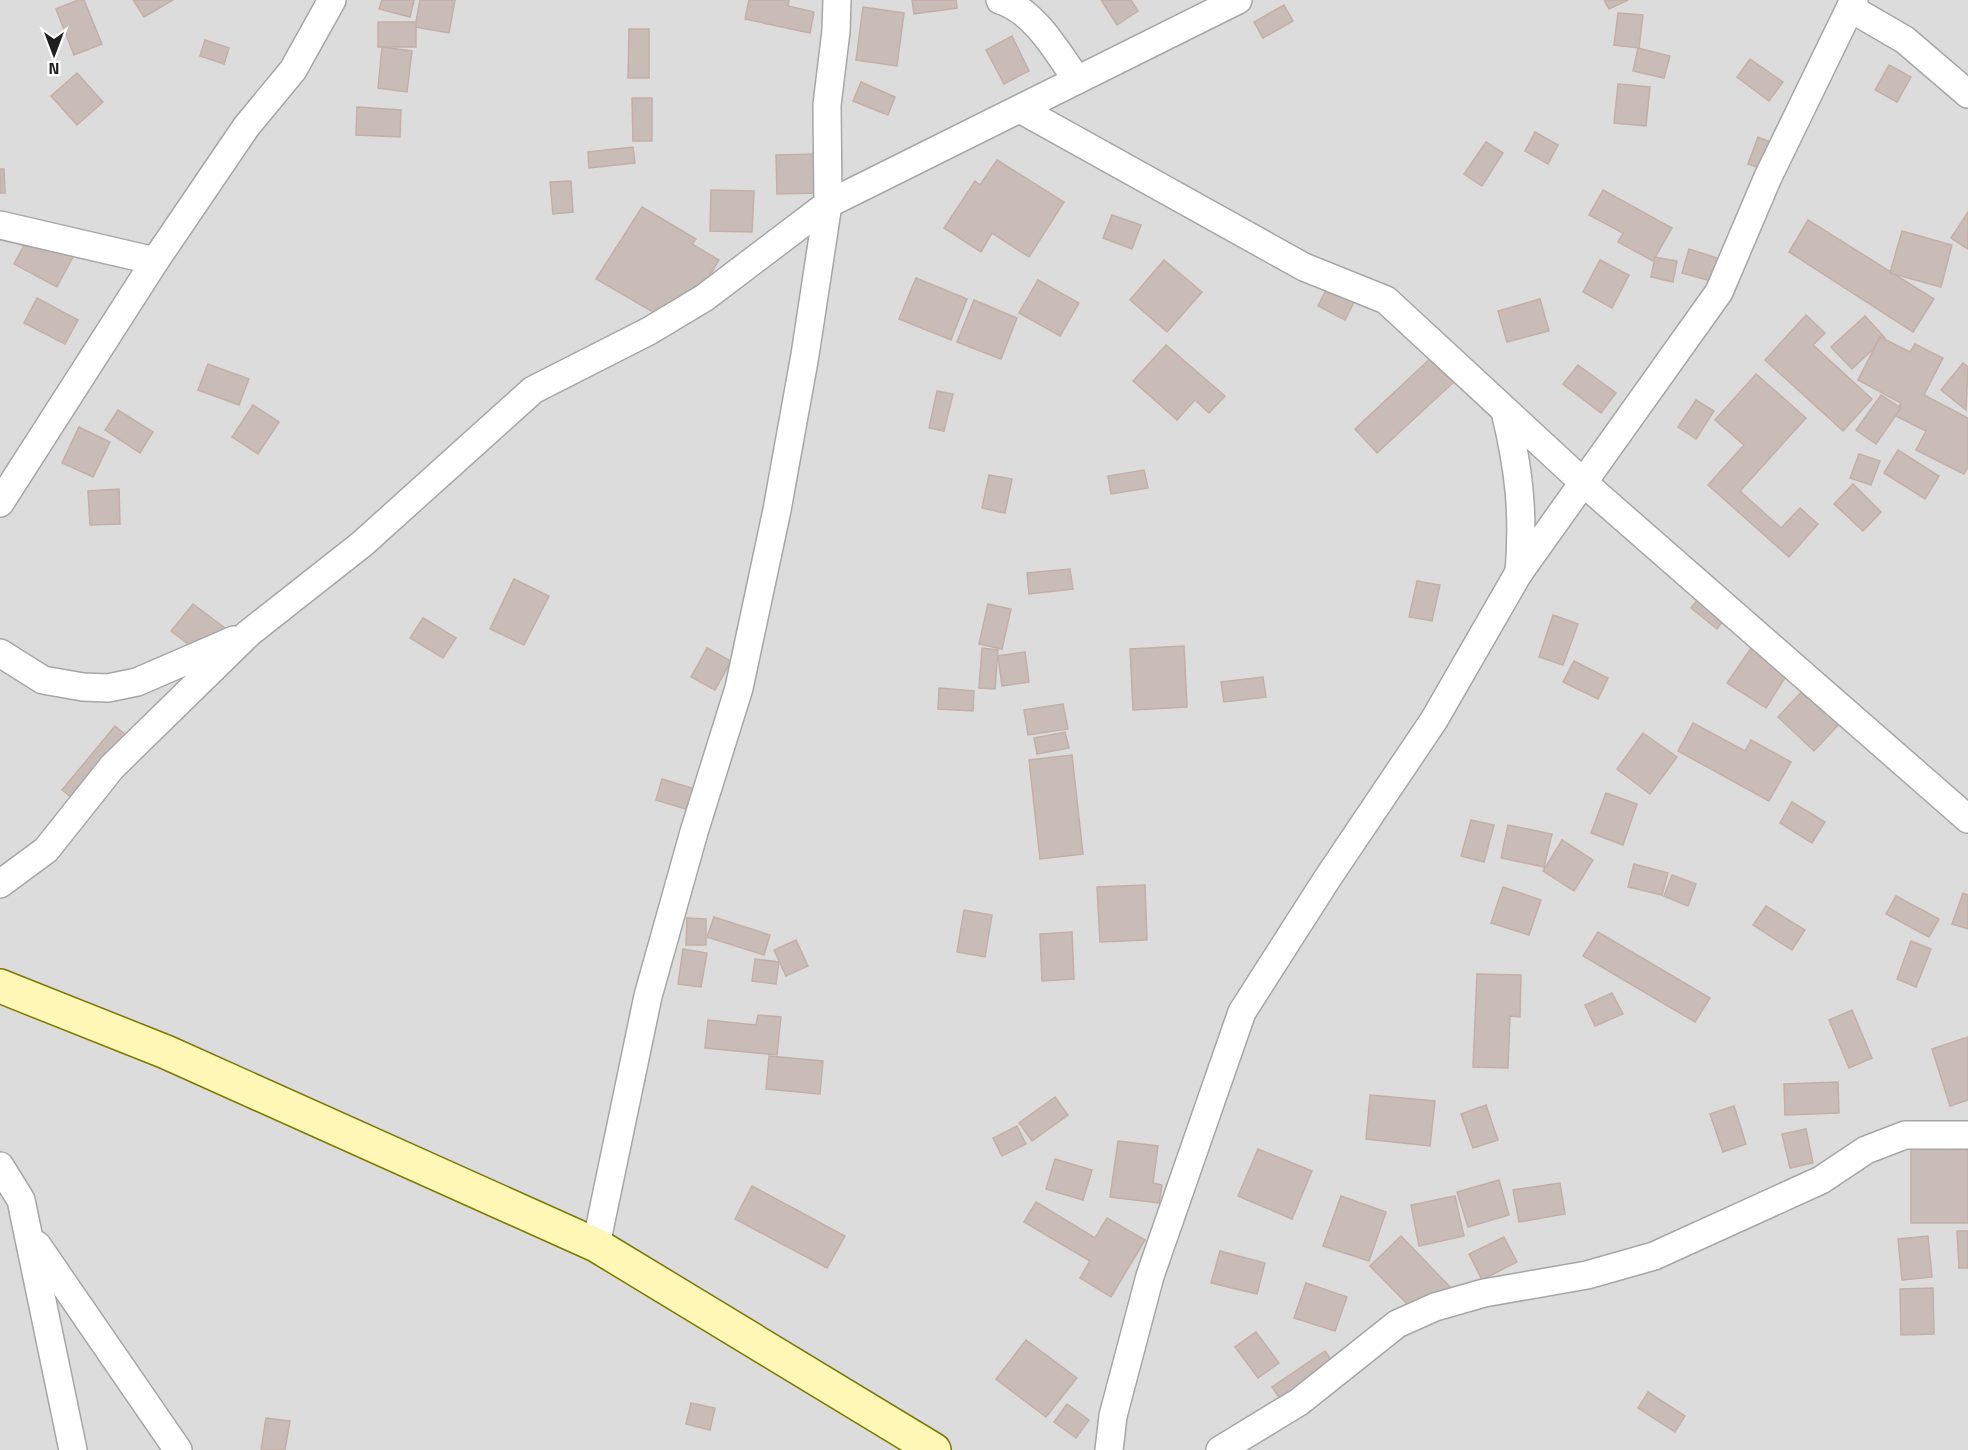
<svg xmlns="http://www.w3.org/2000/svg" width="1968" height="1450" viewBox="0 0 1968 1450" font-family="'Titillium Web',sans-serif">
  <style>
    .residential { fill: #dddcdc }
    .building { fill: #c9bcb7; stroke: #c3afa6; stroke-width: 1.5 }
    .lines { fill: none; stroke-linecap: round; stroke-linejoin: round }
    .minor-casing { stroke: #a6a6a6; stroke-width: 30 }
    .secondary-casing { stroke: #7c7800; stroke-width: 36 }
    .minor { stroke: #fff; stroke-width: 27 }
    .secondary { stroke: #fef7b5; stroke-width: 33 }
  </style>
  <rect width="100%" height="100%" fill="#f1ebe5"/>
  <rect class="residential" x="0" y="0" width="1968" height="1450"/>
  <g class="building">
    <path d="M78,0H84L102,44L74,55L56,9Z"/>
    <path d="M133,0H173L144,17Z"/>
    <path d="M382,0H414L410,17L379,9Z"/>
    <path d="M420,0H455L449,33L415,27Z"/>
    <path d="M749,0H789L788,6L814,12L810,33L745,19Z"/>
    <path d="M912,0H956L957,8L914,14Z"/>
    <path d="M1101,0H1131L1138,11L1117,25Z"/>
    <path d="M1604,0H1628L1609,9Z"/>
    <path d="M1284,5L1293,21L1263,38L1254,22Z"/>
    <path d="M863,7L904,13L897,66L856,60Z"/>
    <path d="M1618,13L1643,15L1639,48L1614,45Z"/>
    <rect x="378" y="22" width="38" height="25"/>
    <path d="M629,29H649V78H628Z"/>
    <path d="M1012,36L1029,71L1004,84L986,50Z"/>
    <path d="M205,40L229,48L224,64L200,56Z"/>
    <path d="M382,47L412,51L407,92L378,88Z"/>
    <path d="M1638,48L1670,56L1664,78L1633,71Z"/>
    <path d="M1750,59L1783,82L1769,101L1737,77Z"/>
    <path d="M1889,65L1911,77L1897,102L1875,90Z"/>
    <path d="M77,73L103,102L77,125L51,96Z"/>
    <path d="M861,82L895,97L888,115L853,101Z"/>
    <path d="M1618,84L1650,87L1646,126L1614,123Z"/>
    <path d="M632,98H652V141H633Z"/>
    <path d="M357,107L401,110L400,137L356,135Z"/>
    <path d="M1535,132L1558,145L1548,164L1525,151Z"/>
    <path d="M1758,137L1778,145L1769,171L1748,164Z"/>
    <path d="M1486,142L1503,153L1482,186L1464,174Z"/>
    <path d="M633,147L635,163L589,168L588,152Z"/>
    <path d="M816,154V193L777,194L776,155Z"/>
    <path d="M997,160L1064,202L1029,257L992,233L981,252L944,228L975,181L980,185Z"/>
    <path d="M0,169H4L5,193H0Z"/>
    <path d="M571,181L573,212L553,214L550,182Z"/>
    <path d="M711,190L754,191L752,232L710,231Z"/>
    <path d="M1603,190L1672,228L1653,261L1618,242L1623,233L1589,215Z"/>
    <path d="M642,207L696,239L692,244L719,260L679,327L596,279Z"/>
    <path d="M1968,212V249L1951,238Z"/>
    <path d="M1112,215L1141,225L1132,249L1103,238Z"/>
    <path d="M1808,220L1934,299L1913,332L1789,252Z"/>
    <path d="M32,230L75,253L57,287L14,264Z"/>
    <path d="M1902,231L1952,245L1941,287L1890,273Z"/>
    <path d="M1689,249L1736,264L1729,286L1682,273Z"/>
    <path d="M1655,257L1677,261L1673,282L1651,277Z"/>
    <path d="M1164,260L1202,292L1167,332L1130,300Z"/>
    <path d="M1600,260L1629,275L1612,308L1583,292Z"/>
    <path d="M916,278L967,299L951,340L899,319Z"/>
    <path d="M1038,280L1079,303L1060,336L1019,313Z"/>
    <path d="M1330,282L1357,296L1345,320L1318,306Z"/>
    <path d="M37,298L78,320L65,344L24,323Z"/>
    <path d="M1540,299L1549,331L1507,342L1498,311Z"/>
    <path d="M974,300L1017,318L1001,359L957,342Z"/>
    <path d="M1806,315L1825,333L1813,345L1872,399L1843,431L1765,360Z"/>
    <path d="M1865,316L1885,338L1852,369L1831,347Z"/>
    <path d="M1880,337L1910,352L1915,344L1943,358L1924,395L1968,418V467L1964,474L1916,450L1926,431L1894,415L1901,403L1858,380Z"/>
    <path d="M1166,345L1225,396L1209,413L1195,400L1177,420L1133,381Z"/>
    <path d="M1433,356L1456,380L1377,453L1355,429Z"/>
    <path d="M1963,363L1968,367L1966,410L1941,390Z"/>
    <path d="M208,364L249,379L239,405L198,390Z"/>
    <path d="M1578,365L1616,393L1601,413L1563,384Z"/>
    <path d="M1756,374L1806,418L1740,491L1781,528L1800,508L1818,524L1789,557L1708,485L1744,445L1715,420Z"/>
    <path d="M937,391L953,394L944,431L929,428Z"/>
    <path d="M1881,395L1901,408L1876,444L1856,430Z"/>
    <path d="M1696,400L1714,411L1696,439L1678,427Z"/>
    <path d="M253,405L279,422L258,454L232,437Z"/>
    <path d="M118,410L153,432L140,453L105,430Z"/>
    <path d="M79,427L110,442L93,477L62,463Z"/>
    <path d="M1898,450L1939,476L1925,499L1884,473Z"/>
    <path d="M1859,454L1880,461L1871,485L1850,478Z"/>
    <path d="M1144,470L1148,488L1111,494L1108,476Z"/>
    <path d="M989,475L1012,479L1005,513L982,508Z"/>
    <path d="M1853,484L1881,512L1863,531L1834,504Z"/>
    <path d="M119,489L120,524L90,525L88,491Z"/>
    <path d="M1070,569L1073,589L1029,594L1027,573Z"/>
    <path d="M514,579L549,596L524,645L490,629Z"/>
    <path d="M1417,581L1440,585L1432,621L1409,617Z"/>
    <path d="M1706,589L1732,609L1717,629L1691,608Z"/>
    <path d="M193,604L226,629L204,656L171,631Z"/>
    <path d="M988,604L1011,609L1002,649L979,644Z"/>
    <path d="M1553,615L1578,624L1563,665L1539,657Z"/>
    <path d="M423,618L456,638L443,658L410,638Z"/>
    <path d="M1754,644L1791,668L1766,708L1727,683Z"/>
    <path d="M1184,646L1187,707L1133,710L1130,649Z"/>
    <path d="M707,648L731,661L715,690L691,677Z"/>
    <path d="M982,648L998,650L995,689L979,688Z"/>
    <path d="M1025,652L1029,682L1002,686L998,656Z"/>
    <path d="M1574,661L1608,678L1598,699L1563,682Z"/>
    <path d="M1263,677L1266,697L1224,702L1221,682Z"/>
    <path d="M939,688L974,691L973,711L938,709Z"/>
    <path d="M1804,689L1841,722L1814,751L1778,717Z"/>
    <path d="M1063,704L1068,729L1028,735L1024,710Z"/>
    <path d="M1693,723L1745,751L1751,740L1791,762L1769,801L1678,751Z"/>
    <path d="M115,726L132,740L79,804L62,790Z"/>
    <path d="M1065,732L1069,748L1037,754L1034,738Z"/>
    <path d="M1643,733L1677,757L1650,794L1617,769Z"/>
    <path d="M1072,755L1083,854L1040,859L1029,760Z"/>
    <path d="M662,779L695,789L689,810L656,800Z"/>
    <path d="M1606,793L1637,804L1623,845L1591,833Z"/>
    <path d="M1792,802L1825,822L1812,843L1780,823Z"/>
    <path d="M1471,820L1494,825L1484,862L1461,856Z"/>
    <path d="M1508,825L1552,834L1544,867L1501,858Z"/>
    <path d="M1562,840L1593,860L1574,891L1543,871Z"/>
    <path d="M1634,864L1668,873L1662,895L1628,887Z"/>
    <path d="M1672,875L1696,884L1688,906L1664,896Z"/>
    <path d="M1145,885L1147,940L1100,942L1097,887Z"/>
    <path d="M1503,887L1541,900L1529,935L1491,923Z"/>
    <path d="M1963,893L1968,895V929L1952,924Z"/>
    <path d="M1896,896L1939,919L1929,937L1886,914Z"/>
    <path d="M1766,906L1805,930L1792,950L1753,925Z"/>
    <path d="M964,910L992,915L985,957L957,952Z"/>
    <path d="M714,917L770,935L764,955L707,937Z"/>
    <path d="M687,918L706,919V945H686Z"/>
    <path d="M1072,932L1074,979L1042,981L1040,934Z"/>
    <path d="M1598,932L1710,998L1695,1022L1583,956Z"/>
    <path d="M796,940L808,966L786,976L774,950Z"/>
    <path d="M1911,941L1931,949L1916,987L1897,979Z"/>
    <path d="M683,949L707,953L701,987L678,984Z"/>
    <path d="M755,959L779,962L776,984L752,981Z"/>
    <path d="M1477,974L1521,975L1520,1017L1510,1016L1508,1068L1473,1067Z"/>
    <path d="M1612,993L1623,1014L1595,1026L1585,1005Z"/>
    <path d="M1852,1010L1872,1058L1849,1068L1829,1020Z"/>
    <path d="M758,1015L781,1017L777,1055L705,1048L708,1020L756,1025Z"/>
    <path d="M1968,1037V1100L1950,1106L1932,1049Z"/>
    <path d="M769,1056L823,1061L820,1094L766,1089Z"/>
    <path d="M1838,1082L1839,1113L1785,1115L1784,1084Z"/>
    <path d="M1370,1095L1435,1101L1430,1146L1366,1139Z"/>
    <path d="M1055,1097L1068,1115L1032,1141L1019,1123Z"/>
    <path d="M1486,1105L1498,1140L1473,1148L1461,1114Z"/>
    <path d="M1734,1106L1746,1144L1723,1152L1710,1114Z"/>
    <path d="M1017,1126L1026,1144L1002,1156L993,1138Z"/>
    <path d="M1806,1129L1813,1163L1790,1168L1782,1134Z"/>
    <path d="M1118,1141L1158,1146L1153,1183L1162,1185L1159,1203L1110,1197Z"/>
    <rect x="1911" y="1144" width="57" height="79"/>
    <path d="M1258,1149L1312,1171L1292,1219L1238,1196Z"/>
    <path d="M1055,1159L1092,1170L1083,1200L1046,1189Z"/>
    <path d="M1499,1180L1509,1215L1468,1227L1457,1192Z"/>
    <path d="M1560,1183L1565,1214L1519,1222L1513,1190Z"/>
    <path d="M752,1186L845,1236L827,1268L735,1219Z"/>
    <path d="M1341,1196L1386,1212L1369,1261L1323,1246Z"/>
    <path d="M1455,1196L1464,1236L1419,1246L1411,1205Z"/>
    <path d="M1036,1202L1095,1238L1107,1218L1145,1240L1111,1297L1080,1278L1090,1261L1024,1222Z"/>
    <path d="M1957,1231H1968V1268H1959Z"/>
    <path d="M1401,1236L1453,1290L1422,1319L1370,1266Z"/>
    <path d="M1928,1236L1932,1277L1902,1280L1898,1239Z"/>
    <path d="M1504,1237L1517,1262L1482,1280L1469,1254Z"/>
    <path d="M1220,1251L1265,1263L1257,1294L1211,1283Z"/>
    <path d="M1306,1283L1347,1297L1335,1331L1294,1318Z"/>
    <path d="M1933,1288L1934,1334L1901,1335L1900,1289Z"/>
    <path d="M1256,1332L1279,1363L1258,1378L1235,1347Z"/>
    <path d="M1026,1340L1077,1378L1046,1417L996,1379Z"/>
    <path d="M1325,1351L1340,1372L1287,1409L1272,1387Z"/>
    <path d="M1648,1392L1685,1416L1675,1432L1638,1408Z"/>
    <path d="M691,1403L715,1408L710,1430L686,1424Z"/>
    <path d="M1067,1404L1089,1420L1076,1438L1054,1422Z"/>
    <path d="M266,1418L290,1421L285,1450H261Z"/>
  </g>
  <g class="lines">
    <defs>
      <g id="minor">
        <path d="M1000,0C1035,11 1057,52 1077,80"/>
        <path d="M1850,8L1905,40L1968,94"/>
        <path d="M1020,109L1304,267L1386,300L1585,484L1968,819"/>
        <path d="M0,225L155,261"/>
        <path d="M1505,411C1519,469 1524,513 1519,573"/>
        <path d="M0,503L155,261L246,127L293,70L332,0"/>
        <path d="M0,653L43,680L83,687L108,688L137,682L234,640"/>
        <path d="M0,884L46,850L112,767L249,633L362,544L533,390L649,331L704,298L828,204L1238,0"/>
        <path d="M0,1166L21,1200L73,1450"/>
        <path d="M37,1245L178,1450"/>
        <path d="M596,1245L648,996L694,832L739,688L777,510L805,355L828,204L827,105L836,31L837,0"/>
        <path d="M1109,1450L1113,1416L1150,1276L1242,1012L1327,879L1434,720L1518,574L1719,292L1768,177L1854,0"/>
        <path d="M1220,1450L1299,1402L1397,1324L1435,1307L1484,1293L1587,1275L1654,1256L1821,1180L1866,1150L1905,1135H1968"/>
      </g>
      <path id="secondary" d="M0,986L166,1052L596,1245L934,1450"/>
    </defs>
    <use href="#minor" class="minor-casing"/>
    <use href="#secondary" class="secondary-casing"/>
    <use href="#minor" class="minor"/>
    <use href="#secondary" class="secondary"/>
  </g>
  <g transform="translate(54 54) rotate(180)" stroke="#ffffff" stroke-width="4.5" paint-order="stroke">
  <path d="M0-4.5L10 22L0 15L-10 22Z" fill="#1f1f1f"/>
  <text y="-9" font-size="16" font-weight="bold" text-anchor="middle" fill="#1f1f1f">N</text>
  </g>
</svg>
